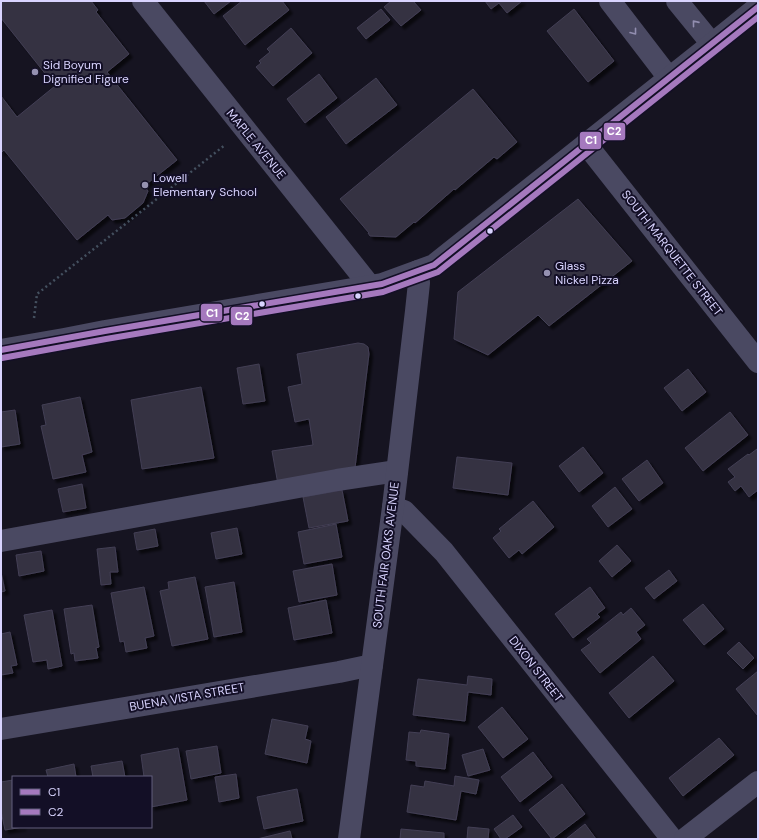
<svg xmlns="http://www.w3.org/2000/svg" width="759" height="840" viewBox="0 0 759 840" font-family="'DM Sans',sans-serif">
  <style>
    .building { fill: #343243; stroke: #433f54; filter: url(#shadow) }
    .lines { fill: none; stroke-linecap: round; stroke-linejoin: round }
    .path { stroke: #44505f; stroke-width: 2.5; stroke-dasharray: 2 3; stroke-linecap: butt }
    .minor { stroke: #4a4962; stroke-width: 22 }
    .bus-1-casing { stroke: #130f26; stroke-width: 9 }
    .bus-2-casing { stroke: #130f26; stroke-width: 9 }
    .bus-1 { stroke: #a579be; stroke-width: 6 }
    .bus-2 { stroke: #a579be; stroke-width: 6 }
    .oneway { stroke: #928eb0 }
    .poi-dot { fill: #9591b1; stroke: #130f26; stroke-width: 1.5 }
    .bus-dot { fill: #d9d4ff; stroke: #130f26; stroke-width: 1.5 }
    .labels { text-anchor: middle; stroke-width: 4; stroke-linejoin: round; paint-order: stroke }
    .poi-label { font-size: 12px; fill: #d9d4ff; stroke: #130f26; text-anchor: start }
    .street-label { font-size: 12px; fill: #d9d4ff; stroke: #130f26 }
    .line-badge { stroke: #130f26; stroke-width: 1.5 }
    .badge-label { font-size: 11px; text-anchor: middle; font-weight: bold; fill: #fff }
  </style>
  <defs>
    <filter id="shadow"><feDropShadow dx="3.5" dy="3.5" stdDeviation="1" flood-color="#0009"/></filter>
  </defs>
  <rect width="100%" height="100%" fill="#161421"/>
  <g class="building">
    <path d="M1,1H91L98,10L96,12L129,54L107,72L177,160L144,186L148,191L143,203L125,218L112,220L108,215L77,240L4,150L1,153V96L17,117L55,86L1,18Z"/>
    <path d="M204,1H231L214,14Z"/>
    <path d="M242,1H282L289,10L245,45L223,16Z"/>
    <path d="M391,1H413L421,10L401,26L384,7Z"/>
    <path d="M485,1H522L507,13L499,3L491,9Z"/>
    <path d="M381,9L390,20L366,39L357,28Z"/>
    <path d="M574,9L614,61L588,82L547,31Z"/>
    <path d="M291,28L312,53L273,86L256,67L261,63L259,61L270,52L267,49Z"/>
    <path d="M319,74L337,98L305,123L287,99Z"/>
    <path d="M376,78L397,105L346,144L326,117Z"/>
    <path d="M473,89L517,142L497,159L494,157L455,190L454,189L415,223L414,222L396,237L370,236L368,233H369L340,199Z"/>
    <path d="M578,199L632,261L549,326L538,315L488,355L454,339L458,292Z"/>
    <path d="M358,343L364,344L368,347L369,354L354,476L279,490L272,451L313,445L309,419L295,422L288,387L302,384L297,354Z"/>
    <path d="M259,364L265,401L243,404L237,368Z"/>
    <path d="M688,369L706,392L682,411L664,388Z"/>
    <path d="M201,387L214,458L142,469L131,400Z"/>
    <path d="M80,397L92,452L82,455L86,472L53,479L41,426L46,425L42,405Z"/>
    <path d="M15,410L20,444L1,447V412Z"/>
    <path d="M730,412L748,435L703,471L685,448Z"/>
    <path d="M583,447L603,473L579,492L559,466Z"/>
    <path d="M757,449L758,451V490L749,497L741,486L735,491L728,482L735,477L728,469L748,454L749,455Z"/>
    <path d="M457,457L512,463L508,495L453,488Z"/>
    <path d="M647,460L663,483L639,501L622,479Z"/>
    <path d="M82,484L86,508L63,512L58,489Z"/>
    <path d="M615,487L632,509L608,527L592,506Z"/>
    <path d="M342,490L348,521L309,528L303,497Z"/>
    <path d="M533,501L554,527L522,554L519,550L509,558L493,538L501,531L499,529Z"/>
    <path d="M336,524L342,557L304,564L298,532Z"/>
    <path d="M237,528L242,554L216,559L211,533Z"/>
    <path d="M155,529L158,546L137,550L134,533Z"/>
    <path d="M617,545L631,561L612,577L599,561Z"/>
    <path d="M115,547L118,572H110L111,584L101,585L97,549Z"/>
    <path d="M41,551L44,571L19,576L16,555Z"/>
    <path d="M332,564L337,595L299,602L293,571Z"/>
    <path d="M669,570L677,581L654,599L645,588Z"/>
    <path d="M1,572L5,591L1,592Z"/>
    <path d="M195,577L208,639L172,646L160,591L169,589L168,582Z"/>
    <path d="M234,582L242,632L214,637L205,587Z"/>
    <path d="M144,587L154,636L145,638L147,648L126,652L124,641L120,642L111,593Z"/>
    <path d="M590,587L605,608L597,614L600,617L573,638L555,614Z"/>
    <path d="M326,600L332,633L294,640L288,608Z"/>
    <path d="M703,604L724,629L704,645L683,620Z"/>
    <path d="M92,605L99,647L96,648L98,658L75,661L74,653L71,654L64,609Z"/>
    <path d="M631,608L645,625L636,632L641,639L600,673L581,650L591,643L587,639L621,612L623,615Z"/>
    <path d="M52,610L62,666L48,669L47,660L33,662L24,615Z"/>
    <path d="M10,632L17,665L11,666L13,673L1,675V634Z"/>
    <path d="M739,642L754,658L743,669L727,653Z"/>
    <path d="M653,656L674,681L629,718L609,693Z"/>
    <path d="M758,671V716L736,689Z"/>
    <path d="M468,676L492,679L491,695L468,692L465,721L413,715L418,679L467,685Z"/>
    <path d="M502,707L528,739L503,758L478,727Z"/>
    <path d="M272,719L308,726L305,739L311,741L307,763L265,754Z"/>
    <path d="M421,730L449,734L445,769L416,766V761L406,760L409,732L420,733Z"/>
    <path d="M719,738L734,755L683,796L669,778Z"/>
    <path d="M217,746L221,773L191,779L186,751Z"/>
    <path d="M178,748L187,800L151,807V777H144L141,755Z"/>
    <path d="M483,749L490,770L468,776L462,755Z"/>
    <path d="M533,752L552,777L520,802L501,777Z"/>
    <path d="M122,761L125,777H93L91,766Z"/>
    <path d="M74,764L76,777H48L46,770Z"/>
    <path d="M236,774L239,798L219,802L215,777Z"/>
    <path d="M455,776L479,780L476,794L461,791L456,820L407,812L411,785L424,787L425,781L454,786Z"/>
    <path d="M13,780V827H23L5,830L1,811V782Z"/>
    <path d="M562,784L585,814L552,839L529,810Z"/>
    <path d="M297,789L303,821L264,829L257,797Z"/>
    <path d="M513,815L522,827L505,839H501L494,829Z"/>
    <path d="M585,824L596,839H566Z"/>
    <path d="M468,827L489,829L488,839H467Z"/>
    <path d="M401,829L444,833V839H400Z"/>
    <path d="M290,831L292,839H257Z"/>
  </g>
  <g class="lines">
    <path class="path" d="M34,318L37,294L225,145"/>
    <g class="minor">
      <path d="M143,1L370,286"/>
      <path d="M610,1L669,78"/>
      <path d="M677,1L712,44"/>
      <path d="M586,144L758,362"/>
      <path d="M1,350L64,339L105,331L382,284L434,265L712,44L758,7"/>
      <path d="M393,507L404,511L444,552L672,839"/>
      <path d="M1,541L337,480L397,471"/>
      <path d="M1,729L339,672L372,665"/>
      <path d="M349,839L393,507L416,311L419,283L418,271"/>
      <path d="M685,839L758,782"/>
    </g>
    <defs>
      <path id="bus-1" d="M1,350L105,331L382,284L434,265L758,7"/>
      <path id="bus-2" d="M2,358L106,339L383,292L438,272L758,17"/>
    </defs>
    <use href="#bus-1" class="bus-1-casing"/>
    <use href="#bus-2" class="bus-2-casing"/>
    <use href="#bus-1" class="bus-1"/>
    <use href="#bus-2" class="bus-2"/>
  </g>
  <defs><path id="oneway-chevron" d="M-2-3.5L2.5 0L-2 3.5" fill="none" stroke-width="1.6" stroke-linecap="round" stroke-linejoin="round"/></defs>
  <g class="oneway">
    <use href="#oneway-chevron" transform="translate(695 23) rotate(-129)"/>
    <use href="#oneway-chevron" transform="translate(634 32) rotate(52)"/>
  </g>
  <g class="poi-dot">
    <circle cx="35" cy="72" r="4"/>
    <circle cx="145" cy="185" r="4"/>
    <circle cx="547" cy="273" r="4"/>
  </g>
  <g class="bus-dot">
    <circle cx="490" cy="231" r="3.5"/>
    <circle cx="358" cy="296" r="3.5"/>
    <circle cx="262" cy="304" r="3.5"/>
  </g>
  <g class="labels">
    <g class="poi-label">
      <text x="43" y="69">Sid Boyum<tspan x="43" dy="14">Dignified Figure</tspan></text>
      <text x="153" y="182">Lowell<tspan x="153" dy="14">Elementary School</tspan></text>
      <text x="555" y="270">Glass<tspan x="555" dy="14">Nickel Pizza</tspan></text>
    </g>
    <g class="street-label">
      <text transform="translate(256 144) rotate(51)" y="4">MAPLE AVENUE</text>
      <text transform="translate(672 253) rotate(52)" y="4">SOUTH MARQUETTE STREET</text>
      <text transform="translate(386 555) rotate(-83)" y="4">SOUTH FAIR OAKS AVENUE</text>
      <text transform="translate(536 669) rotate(52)" y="4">DIXON STREET</text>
      <text transform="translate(187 697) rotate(-10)" y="4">BUENA VISTA STREET</text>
    </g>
  </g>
  <g class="line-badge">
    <rect x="603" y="122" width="23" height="19" rx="4" fill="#a579be"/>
    <rect x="579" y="131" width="23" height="19" rx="4" fill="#a579be"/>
    <rect x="200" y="303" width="23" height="19" rx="4" fill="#a579be"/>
    <rect x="230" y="306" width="23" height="20" rx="4" fill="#a579be"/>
  </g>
  <g class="badge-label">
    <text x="614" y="135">C2</text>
    <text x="591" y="144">C1</text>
    <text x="212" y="317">C1</text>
    <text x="242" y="320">C2</text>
  </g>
  <rect width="759" height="840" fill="none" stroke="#d9d4ff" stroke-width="4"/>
  <rect x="12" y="776" width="140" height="52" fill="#130f26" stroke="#625e7d"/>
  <rect x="20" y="789" width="20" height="6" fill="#a579be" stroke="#625e7d"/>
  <text x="48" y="796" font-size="12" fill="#d9d4ff">C1</text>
  <rect x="20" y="809" width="20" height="6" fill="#a579be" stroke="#625e7d"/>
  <text x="48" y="816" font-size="12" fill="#d9d4ff">C2</text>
</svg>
